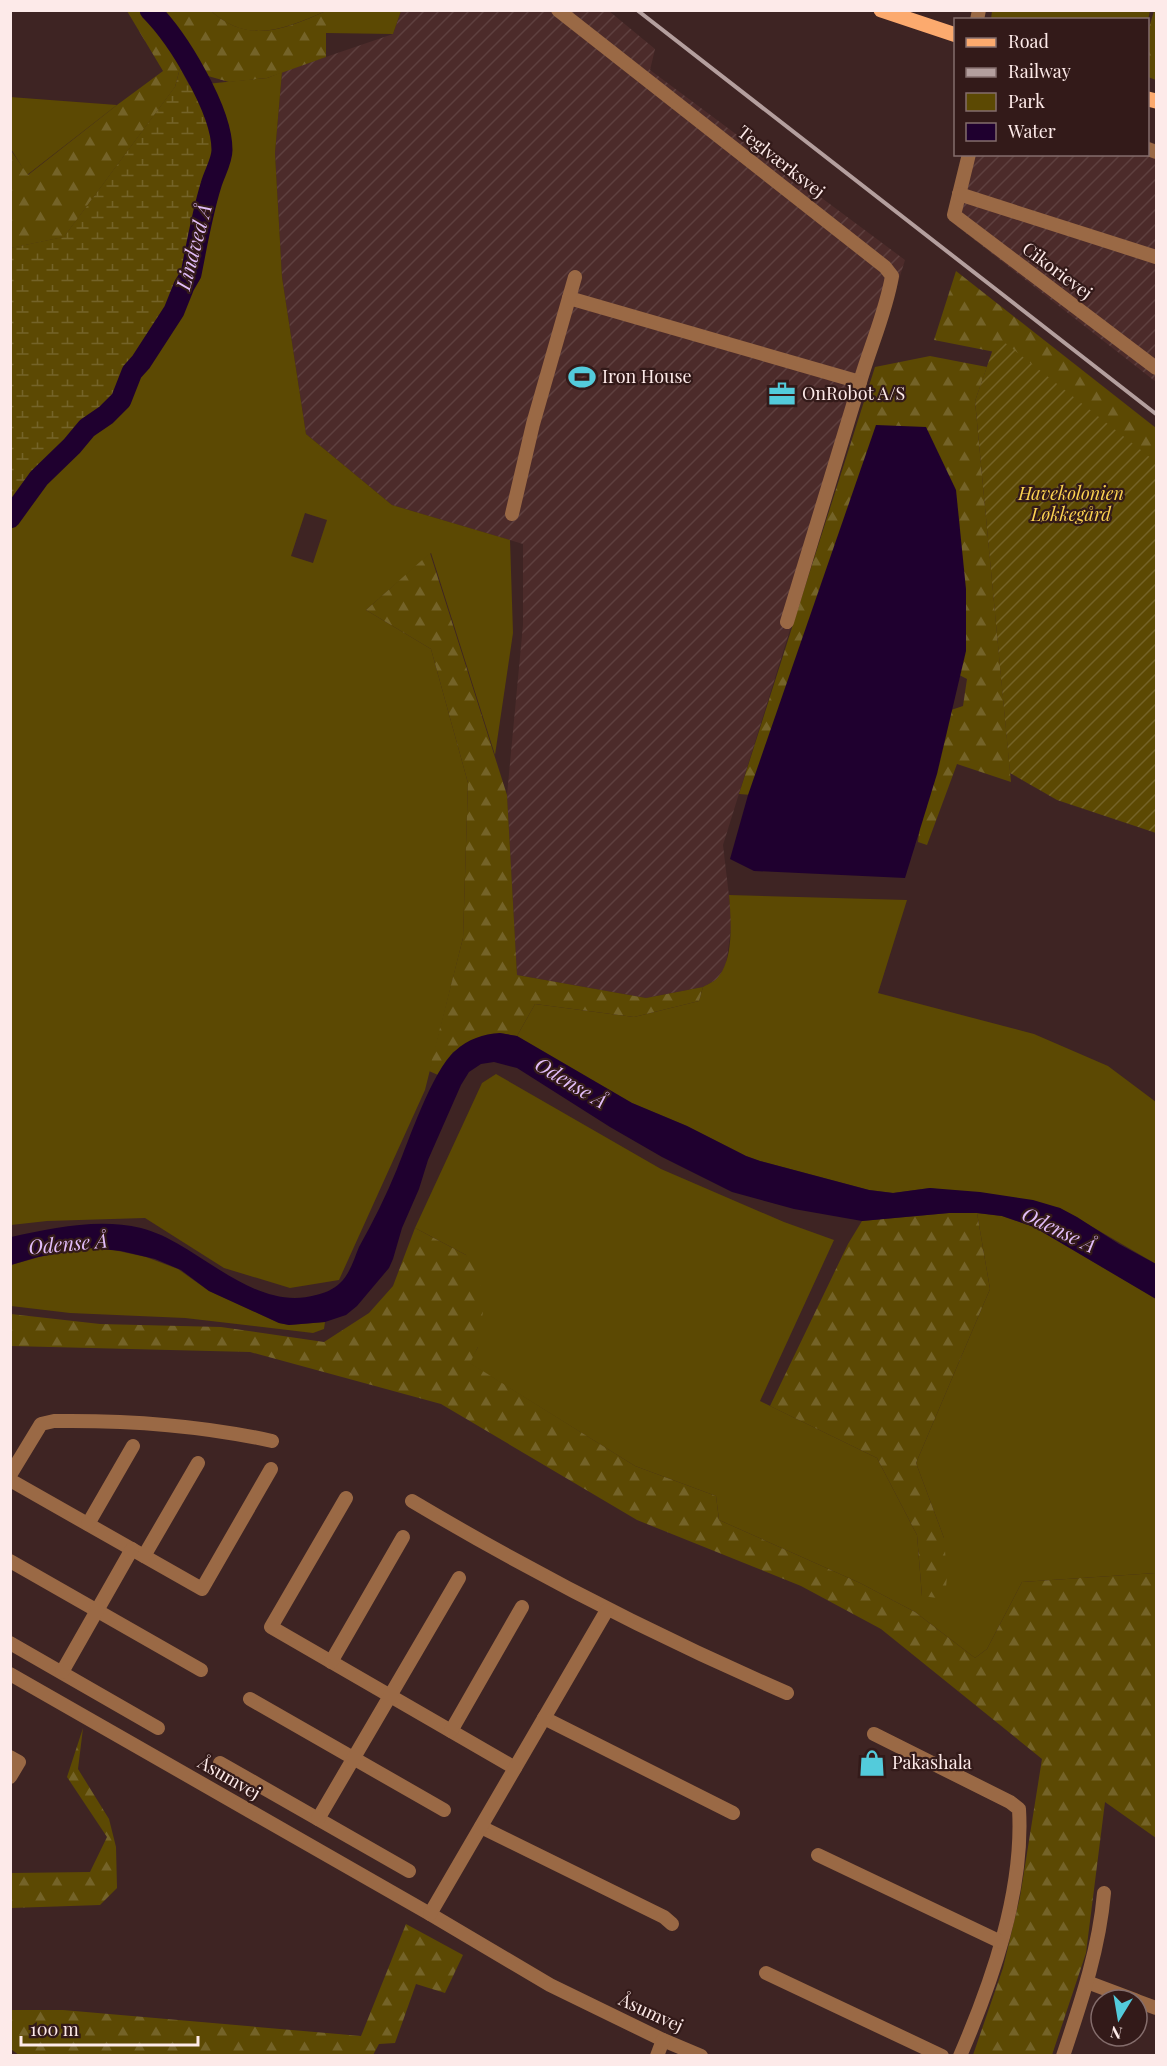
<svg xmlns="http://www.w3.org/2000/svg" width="1167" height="2066" viewBox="0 0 1167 2066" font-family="'Playfair Display',serif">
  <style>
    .industrial { fill: url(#industrial-furrows) }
    .green { fill: #5c4903; fill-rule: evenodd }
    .forest { fill: url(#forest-firs) }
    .wetland { fill: url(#wetland-marsh) }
    .garden { fill: url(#garden-furrows) }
    .water { fill: #1f002f }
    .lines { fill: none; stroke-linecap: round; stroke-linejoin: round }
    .river { stroke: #1f002f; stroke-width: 21 }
    .minor { stroke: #9a6945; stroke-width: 14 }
    .major { stroke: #fcaa6e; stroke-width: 15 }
    .rail { stroke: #b49f9e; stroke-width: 4 }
    .labels { text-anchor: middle; stroke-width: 4.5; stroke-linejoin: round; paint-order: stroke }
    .street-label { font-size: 18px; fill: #fdeae9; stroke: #331a19 }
    .poi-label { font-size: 18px; fill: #fdeae9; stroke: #331a19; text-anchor: start }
    .park-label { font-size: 18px; font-style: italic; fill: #fcd351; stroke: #331a19 }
    .water-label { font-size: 20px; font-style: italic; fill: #e2bdf9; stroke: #331a19 }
  </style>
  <defs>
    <pattern id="industrial-furrows" width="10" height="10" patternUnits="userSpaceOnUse" patternTransform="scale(1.5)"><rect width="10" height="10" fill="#4c2b2a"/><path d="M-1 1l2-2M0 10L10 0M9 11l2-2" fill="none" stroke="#5e403f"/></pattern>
    <pattern id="forest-firs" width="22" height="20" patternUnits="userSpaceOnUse" patternTransform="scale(1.5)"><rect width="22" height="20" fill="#5c4903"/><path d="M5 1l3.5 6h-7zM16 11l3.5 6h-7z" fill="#746328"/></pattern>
    <pattern id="wetland-marsh" width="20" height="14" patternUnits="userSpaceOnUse" patternTransform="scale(1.5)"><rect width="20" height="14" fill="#5c4903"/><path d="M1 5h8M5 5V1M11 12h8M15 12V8" fill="none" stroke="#746328"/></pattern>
    <pattern id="garden-furrows" width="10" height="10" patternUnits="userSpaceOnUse" patternTransform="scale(1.5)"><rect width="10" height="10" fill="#5c4903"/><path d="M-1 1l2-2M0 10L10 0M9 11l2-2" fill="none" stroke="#746328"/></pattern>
  </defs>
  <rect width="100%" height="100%" fill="#3e2423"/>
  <g class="industrial">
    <path d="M401,11H609L655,49L650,70L905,260L723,845L732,922L726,965L718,979L703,987L646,998L517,975L507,795L523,625V544L392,505L306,434L282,277L275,153L282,72L393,34Z"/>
    <path d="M1148,141L1156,144V382L949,220L962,155L1148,154Z"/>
  </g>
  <g class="green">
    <path d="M211,11H401L393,34L326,33V11C285,29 248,45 211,11Z"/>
    <path d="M992,11V10L1150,11L1148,20L991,19Z"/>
    <path d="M282,72L275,153L282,277L306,434L392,505L510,540L513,633L495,755L431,553L366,610L431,649L468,783L463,938L425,1090L339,1280L290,1288L224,1268L145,1218L47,1221L11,1225V248L64,237L175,87L267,78ZM305,513L327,520L313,563L291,556Z"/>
    <path d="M10,97L117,105L27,175L11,149Z"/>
    <path d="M729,895L907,900L878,993L1034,1034L1108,1066L1156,1102V1264L1060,1208L930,1188L893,1193L869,1190L760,1161L746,1156L687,1126L632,1103L517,1036L535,1004L634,1017L699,1001L703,987C708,984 716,981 719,976C734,957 731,918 729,895Z"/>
    <path d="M496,1074L661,1169L784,1222L834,1240L760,1401L877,1458L917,1535L922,1596L944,1538L916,1463L990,1289L977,1213L1002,1216L1034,1227L1156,1299V1573L1022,1582L987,1649L975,1658L915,1612L860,1583L719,1520L716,1496L635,1466L469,1363L478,1347L466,1255L415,1228L482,1083Z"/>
    <path d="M100,1247L146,1257L178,1269L209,1291L279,1323L289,1325L325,1322L324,1329L313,1333L185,1318L70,1313L11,1306V1265L50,1254Z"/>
  </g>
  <g class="forest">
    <path d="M127,11H211C249,45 286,29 326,11V57L267,78L229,82L180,68L175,87L64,237L11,248L10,149L28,175L117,105L163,71Z"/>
    <path d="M1154,11H1156V80L1148,77V31Z"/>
    <path d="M956,271L1156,428V472L1000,353L934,340Z"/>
    <path d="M930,356L987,367L975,401L1011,782L957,764L927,845L918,842L933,716L963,706L967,679L942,666L752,795L739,794L875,367Z"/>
    <path d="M430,553L507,795L517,975L646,998L703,987L699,1001L634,1017L535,1004L517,1036L500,1033L453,1052L438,1075L429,1071L463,938L468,783L431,649L366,610Z"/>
    <path d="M949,1213H977L990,1289L916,1463L944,1538L947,1576L945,1599L922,1596L917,1535L877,1458L770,1406L848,1244L862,1221Z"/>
    <path d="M415,1228L466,1255L479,1275L484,1304L478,1347L470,1363L635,1466L716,1496L719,1520L860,1583L915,1612L975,1658L987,1649L1022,1582L1156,1573V1838L1105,1802L1086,1953L1052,2055H973L1003,1968L1020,1897L1042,1759L881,1629L801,1586L637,1520L441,1404L250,1352L11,1346V1314L100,1324L221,1327L324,1342L369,1313L393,1286Z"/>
    <path d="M83,1728L78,1769L109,1819L116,1847L117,1888L100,1905L11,1908V1873L90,1872L107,1837L67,1777Z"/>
    <path d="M406,1924L463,1955L445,1993L416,1984L395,2043L379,2044L373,2055L20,2056L11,2049V2010H63L361,2036Z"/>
  </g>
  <path class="wetland" d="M180,68L211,126L214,149L181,280L159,327L134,355L116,395L92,414L35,475L11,508V248L64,237L175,87Z"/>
  <path class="garden" d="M1004,342L1156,462V833L1057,800L1010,773L975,401L993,349Z"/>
  <g class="water">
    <path d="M876,425L926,427L956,490L966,589V651L937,774L905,878L754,871L730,859L748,795Z"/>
    <path d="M500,1033L517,1036L632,1103L687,1126L746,1156L760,1161L869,1190L893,1193L930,1188L980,1192L1033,1200L1060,1208L1077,1217L1119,1244L1156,1264V1299L1034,1227L1002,1216L977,1213H949L862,1221L794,1209L732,1192L662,1157L610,1127L517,1068L494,1062L481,1064L469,1072L461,1085L428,1160L419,1189L402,1228L393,1259L389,1268L357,1306L346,1315L325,1322L289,1325L279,1323L209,1291L181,1270L155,1259L121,1251L91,1248L38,1257L11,1265V1237C53,1228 98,1218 141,1228C198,1242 251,1313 316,1295C324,1293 333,1290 340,1283C350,1274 354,1259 359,1247C373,1222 386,1196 397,1169C409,1140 432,1071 455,1051C468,1039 483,1034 500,1033Z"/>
  </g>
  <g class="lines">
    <path class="river" d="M10,518L39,478L72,446L87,428L106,415L121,400L132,372L141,362L174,311L184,286L191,274C197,244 202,214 211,185C214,174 222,161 222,150C222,110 178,38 150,10"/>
    <g class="minor">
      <path d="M558,10L885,267L892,276C886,312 870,347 860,382L569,298"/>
      <path d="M977,20L979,10"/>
      <path d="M1148,149L1156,152"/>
      <path d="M969,154L954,215L1156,368"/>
      <path d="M959,194L1156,257"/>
      <path d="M512,514L533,424L575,277"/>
      <path d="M787,622L860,382"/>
      <path d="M10,1475L41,1424L54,1421C128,1420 200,1425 272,1441"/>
      <path d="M10,1480L202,1589L271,1469"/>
      <path d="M346,1498L271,1627L515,1768"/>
      <path d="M412,1501C533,1573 658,1637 787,1693"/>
      <path d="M88,1524L133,1446"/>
      <path d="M144,1556L198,1463"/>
      <path d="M10,1561L201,1670"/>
      <path d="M10,1643L158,1728"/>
      <path d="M331,1662L403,1537"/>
      <path d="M62,1672L132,1549"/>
      <path d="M10,1674L430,1914L550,1985L663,2040L701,2056"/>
      <path d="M250,1699L444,1810"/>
      <path d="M544,1718L733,1813"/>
      <path d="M451,1731L522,1607"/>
      <path d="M874,1734L1010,1802L1019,1809C1024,1891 992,1982 960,2056"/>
      <path d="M10,1757L19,1762L10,1777"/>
      <path d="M220,1763L409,1871"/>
      <path d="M318,1819L459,1578"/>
      <path d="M481,1827L664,1917L672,1924"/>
      <path d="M818,1855L1001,1942"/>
      <path d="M430,1914L607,1610"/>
      <path d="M766,1973L942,2056"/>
      <path d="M1087,1982L1135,2000"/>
      <path d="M1137,2001L1156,2008"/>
      <path d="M657,2056L663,2040"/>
      <path d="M1063,2056C1081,2002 1099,1950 1104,1893"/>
    </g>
    <g class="major">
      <path d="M881,10L956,35"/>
      <path d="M1148,99L1156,101"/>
    </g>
    <path class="rail" d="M637,10L1156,414"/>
  </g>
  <defs>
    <symbol id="stadium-bare" viewBox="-9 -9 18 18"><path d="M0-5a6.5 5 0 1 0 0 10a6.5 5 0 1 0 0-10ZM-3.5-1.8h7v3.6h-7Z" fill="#53cbdb" stroke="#331a19" stroke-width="2.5" paint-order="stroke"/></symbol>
    <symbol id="office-bare" viewBox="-9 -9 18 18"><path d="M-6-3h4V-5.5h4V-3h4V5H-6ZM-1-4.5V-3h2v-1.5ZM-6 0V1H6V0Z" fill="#53cbdb" stroke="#331a19" stroke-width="2.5" paint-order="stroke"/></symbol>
    <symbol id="shop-bare" viewBox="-9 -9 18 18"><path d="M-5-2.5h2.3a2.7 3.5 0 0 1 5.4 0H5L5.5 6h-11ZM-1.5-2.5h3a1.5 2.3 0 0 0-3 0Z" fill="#53cbdb" stroke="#331a19" stroke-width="2.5" paint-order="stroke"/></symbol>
  </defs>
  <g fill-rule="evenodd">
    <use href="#stadium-bare" x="563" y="358" width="38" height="38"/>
    <use href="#office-bare" x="763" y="375" width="38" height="38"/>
    <use href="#shop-bare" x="853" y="1744" width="38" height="38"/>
  </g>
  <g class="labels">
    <g class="street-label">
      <text transform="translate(781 162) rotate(38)" y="6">Teglværksvej</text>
      <text transform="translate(1057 271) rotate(37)" y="6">Cikorievej</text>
      <text transform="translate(229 1778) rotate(30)" y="6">Åsumvej</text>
      <text transform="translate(651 2013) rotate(25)" y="6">Åsumvej</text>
    </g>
    <g class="poi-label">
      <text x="602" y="383">Iron House</text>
      <text x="802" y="400">OnRobot A/S</text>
      <text x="892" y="1769">Pakashala</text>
    </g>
    <g class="park-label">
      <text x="1071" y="500">Havekolonien<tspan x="1071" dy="21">Løkkegård</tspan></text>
    </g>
    <g class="water-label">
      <text transform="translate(194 247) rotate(-75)" y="7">Lindved Å</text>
      <text transform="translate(571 1083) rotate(31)" y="7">Odense Å</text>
      <text transform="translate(1059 1230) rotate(26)" y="7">Odense Å</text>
      <text transform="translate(68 1244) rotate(-5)" y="7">Odense Å</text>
    </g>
  </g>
  <rect width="1167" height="2066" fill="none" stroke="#fdeae9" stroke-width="24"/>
  <rect x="954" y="18" width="195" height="138" fill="#331a19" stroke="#846d6c" stroke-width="1.5"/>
  <rect x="966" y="38" width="30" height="9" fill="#fcaa6e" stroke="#846d6c" stroke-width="1.5"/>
  <text x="1008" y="48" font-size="18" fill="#fdeae9">Road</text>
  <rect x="966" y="68" width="30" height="9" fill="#b49f9e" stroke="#846d6c" stroke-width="1.5"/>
  <text x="1008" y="78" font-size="18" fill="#fdeae9">Railway</text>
  <rect x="966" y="93" width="30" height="18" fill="#5c4903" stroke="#846d6c" stroke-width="1.5"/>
  <text x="1008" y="108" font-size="18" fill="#fdeae9">Park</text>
  <rect x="966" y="123" width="30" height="18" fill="#1f002f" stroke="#846d6c" stroke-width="1.5"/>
  <text x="1008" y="138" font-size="18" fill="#fdeae9">Water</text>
  <g transform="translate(1119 2018) rotate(191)"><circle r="28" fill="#331a19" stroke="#846d6c" stroke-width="1.5"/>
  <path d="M0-4.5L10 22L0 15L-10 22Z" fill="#53cbdb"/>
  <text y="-9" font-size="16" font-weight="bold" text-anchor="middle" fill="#fdeae9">N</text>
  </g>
  <path d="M21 2036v9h177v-9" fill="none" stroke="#fdeae9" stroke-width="3"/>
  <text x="30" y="2036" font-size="18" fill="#fdeae9" stroke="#331a19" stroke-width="4.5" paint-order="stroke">100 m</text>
</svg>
